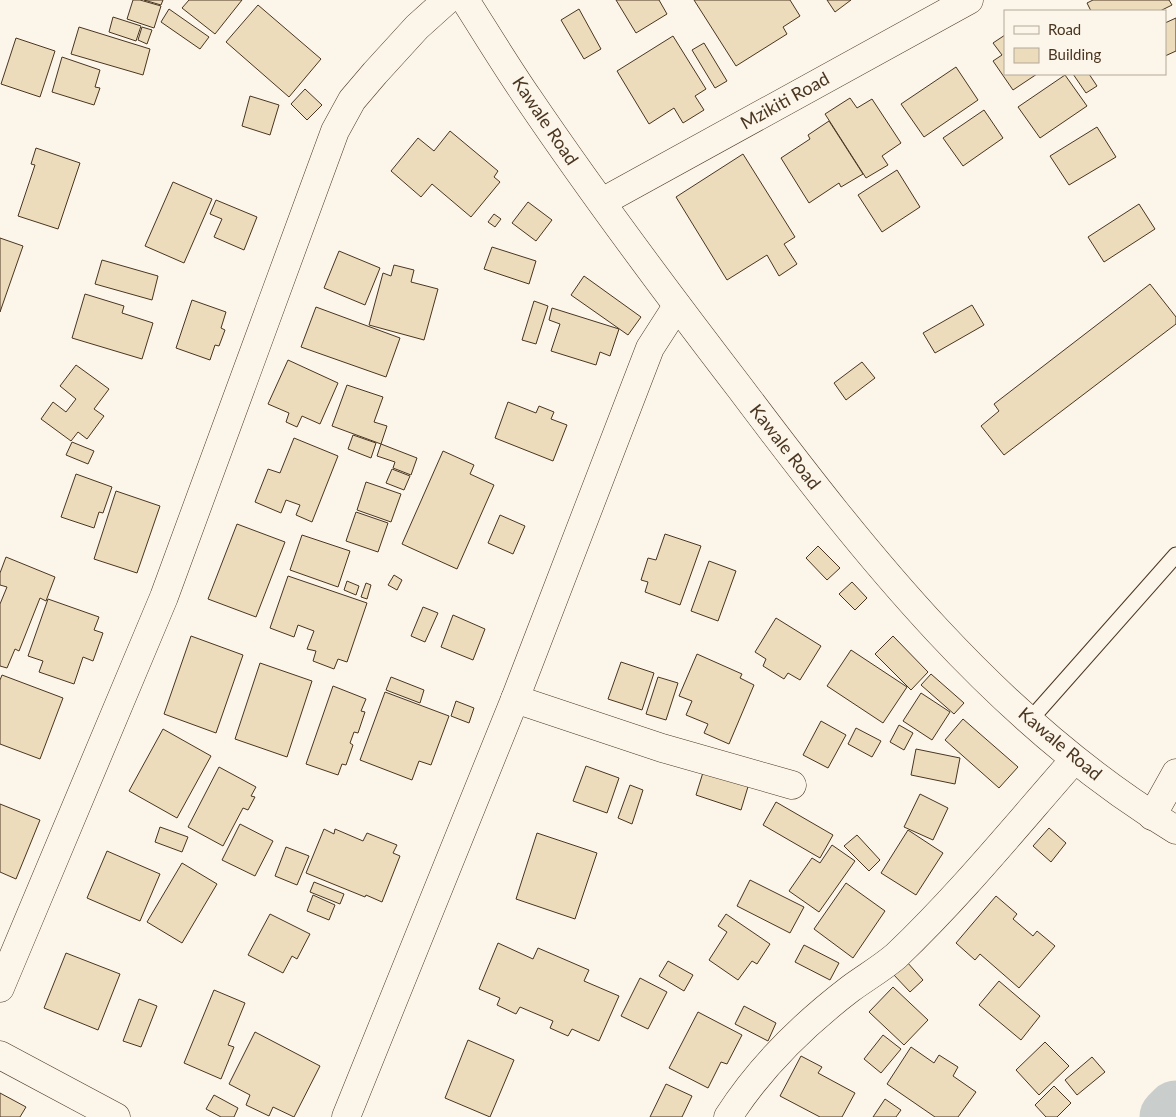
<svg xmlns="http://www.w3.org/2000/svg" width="1176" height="1117" viewBox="0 0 1176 1117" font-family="Lato,sans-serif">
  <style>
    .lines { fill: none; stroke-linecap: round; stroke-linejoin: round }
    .river { stroke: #c9cecd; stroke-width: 61 }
    .building { fill: #ecdcbc; stroke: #4a3520 }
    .lane-casing { stroke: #4a3520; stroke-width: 17 }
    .street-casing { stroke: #4a3520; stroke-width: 29 }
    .secondary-casing { stroke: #4a3520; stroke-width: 29 }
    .lane { stroke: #fbf6e9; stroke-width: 15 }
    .street { stroke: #fbf6e9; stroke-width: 28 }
    .secondary { stroke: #fbf6e9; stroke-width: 28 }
    .labels { text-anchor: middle; stroke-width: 4; stroke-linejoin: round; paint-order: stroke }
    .street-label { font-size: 18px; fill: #4a3520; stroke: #fbf6e9 }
  </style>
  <rect width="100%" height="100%" fill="#fbf6e9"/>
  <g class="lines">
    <path class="river" d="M1170,1117L1176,1111"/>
  </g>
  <g class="building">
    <path d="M133,0H140L161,6L154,28L127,19Z"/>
    <path d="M144,0H163L161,5Z"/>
    <path d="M189,0H242L215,34L182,8Z"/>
    <path d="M616,0H659L667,14L636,33Z"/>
    <path d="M694,0H790L800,16L783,27L787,34L736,66Z"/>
    <path d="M827,0H851L835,12Z"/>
    <path d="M1093,0H1169L1172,5L1160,11H1091L1087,3Z"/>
    <path d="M258,5L321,59L289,97L226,42Z"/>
    <path d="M169,9L209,37L200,49L161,22Z"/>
    <path d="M579,9L601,49L584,59L561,20Z"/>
    <path d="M113,17L141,26L136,41L109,32Z"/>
    <path d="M1176,18V51L1165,56V23Z"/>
    <path d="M79,27L150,49L143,75L71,54Z"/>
    <path d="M142,27L152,30L147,44L138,40Z"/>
    <path d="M1005,35V74H1037L1013,90L993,61L1002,55L993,43Z"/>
    <path d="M673,36L706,89L695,96L704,110L683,123L674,108L649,124L617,71Z"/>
    <path d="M16,38L55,51L40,97L1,84Z"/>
    <path d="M704,43L727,81L715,88L692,50Z"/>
    <path d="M62,57L100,70L95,87L100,88L94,105L52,92Z"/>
    <path d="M956,67L978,100L924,137L901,104Z"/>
    <path d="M1073,74H1089L1097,86L1086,93Z"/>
    <path d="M1065,75L1087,106L1040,138L1018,107Z"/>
    <path d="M305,89L322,105L307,120L291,104Z"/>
    <path d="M250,96L279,105L270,135L242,126Z"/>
    <path d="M850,98L857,108L872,99L901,143L882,156L888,165L866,178L825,114Z"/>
    <path d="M984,110L1003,138L963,166L943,138Z"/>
    <path d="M829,121L863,174L841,187L839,183L809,203L781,158L810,139L808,135Z"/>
    <path d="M1097,127L1116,157L1069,185L1050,156Z"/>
    <path d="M450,131L498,171L494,177L500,182L471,217L432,184L421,197L391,171L418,138L434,151Z"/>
    <path d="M36,148L80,163L58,229L18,216L35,165L31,164Z"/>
    <path d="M743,154L795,237L784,244L797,264L779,276L767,255L727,280L676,197Z"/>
    <path d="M897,170L920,207L882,232L858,195Z"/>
    <path d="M173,182L212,199L184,263L145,246Z"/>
    <path d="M216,200L257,217L244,250L214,237L222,219L210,214Z"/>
    <path d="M528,202L552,220L536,241L512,223Z"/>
    <path d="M1139,204L1155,229L1104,262L1088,237Z"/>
    <path d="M494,214L501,219L495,227L488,222Z"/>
    <path d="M0,238L23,246L0,312Z"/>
    <path d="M492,247L536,261L529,284L484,269Z"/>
    <path d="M339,251L380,268L365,305L324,288Z"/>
    <path d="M102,260L158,276L152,300L95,284Z"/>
    <path d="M394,265L414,270L411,282L438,289L424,340L369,325L383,273L391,276Z"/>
    <path d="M584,276L641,317L628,335L571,295Z"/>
    <path d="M1150,284L1176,317V324L1004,455L981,426L999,411L994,404Z"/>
    <path d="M85,294L124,306L122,313L153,323L142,359L72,338Z"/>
    <path d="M192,300L226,312L221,328L225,330L219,346L215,345L210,360L176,348Z"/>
    <path d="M534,301L548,306L536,344L522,340Z"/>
    <path d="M972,305L984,325L935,353L923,333Z"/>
    <path d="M316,307L400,338L386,377L301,347Z"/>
    <path d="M552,308L619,329L610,356L600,352L596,365L551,351L560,324L549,320Z"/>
    <path d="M288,360L338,383L320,424L302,416L297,427L286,422L289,413L268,404Z"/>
    <path d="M862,362L875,378L846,400L834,383Z"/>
    <path d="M76,365L109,389L94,409L104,416L87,439L78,432L71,441L41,419L53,402L66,412L76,399L60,386Z"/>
    <path d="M347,385L383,397L374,422L387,426L381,444L332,426Z"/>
    <path d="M508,402L536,413L539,406L554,412L551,419L567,425L553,461L495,438Z"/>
    <path d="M353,435L376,443L371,458L348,449Z"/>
    <path d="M294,438L338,456L312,522L296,515L300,505L286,500L281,513L255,502L268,469L280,473Z"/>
    <path d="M72,442L94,451L88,464L66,455Z"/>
    <path d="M381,444L417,458L411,475L393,468L395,462L377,456Z"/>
    <path d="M443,451L474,465L470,474L494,485L457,569L402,544Z"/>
    <path d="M392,469L410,476L404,490L386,483Z"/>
    <path d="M76,474L112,487L103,513L99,512L94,528L61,517Z"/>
    <path d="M366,482L401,494L391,522L357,510Z"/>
    <path d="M116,491L160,506L137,573L94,559Z"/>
    <path d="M356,512L388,523L378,552L346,541Z"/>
    <path d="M500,515L525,526L513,554L488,543Z"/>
    <path d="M237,524L285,542L256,617L208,599Z"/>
    <path d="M665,534L701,546L680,605L645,592L648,582L641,580L648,558L656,560Z"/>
    <path d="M302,535L350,551L338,587L290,570Z"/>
    <path d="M818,546L840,568L827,580L806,558Z"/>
    <path d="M6,557L55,577L46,601L40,598L19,651L15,649L7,668L0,666V604L7,587L0,585V573Z"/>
    <path d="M709,561L736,571L718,621L691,611Z"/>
    <path d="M394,575L402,580L397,590L388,585Z"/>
    <path d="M288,576L367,603L347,662L338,659L334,669L313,661L316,651L307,649L314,631L298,625L294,637L270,628Z"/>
    <path d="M347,581L359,586L356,595L344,590Z"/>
    <path d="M852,582L867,598L855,610L839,594Z"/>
    <path d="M366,583L371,585L367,599L361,597Z"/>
    <path d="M48,599L99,617L94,630L103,633L93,661L83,657L74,684L39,672L43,661L28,656Z"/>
    <path d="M423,607L438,613L425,642L411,636Z"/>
    <path d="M453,615L485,629L473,660L441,647Z"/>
    <path d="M776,618L821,646L800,680L788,673L784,679L763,666L766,659L755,652Z"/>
    <path d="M191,636L243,655L216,733L164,714Z"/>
    <path d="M893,636L928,672L911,690L875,654Z"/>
    <path d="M851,650L907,687L883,723L827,686Z"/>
    <path d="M697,654L742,674L740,678L754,685L729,744L704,733L708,724L686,715L692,701L679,696Z"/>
    <path d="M621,662L654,673L642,710L608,699Z"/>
    <path d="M260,663L312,681L287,757L235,739Z"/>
    <path d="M931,674L964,703L954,714L921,685Z"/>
    <path d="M2,675L63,698L40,759L0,744V680Z"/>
    <path d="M391,677L424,690L420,703L386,690Z"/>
    <path d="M658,677L678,683L666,720L646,714Z"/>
    <path d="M333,686L366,699L361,711L365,712L358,733L354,732L350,743L353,745L346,765L342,764L338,775L306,764Z"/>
    <path d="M385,692L449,716L431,765L419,761L412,780L360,760Z"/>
    <path d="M921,693L950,712L932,740L903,721Z"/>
    <path d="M456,701L474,708L469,723L451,716Z"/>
    <path d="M963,719L1018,767L999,788L945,740Z"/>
    <path d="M821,721L846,735L828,768L803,755Z"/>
    <path d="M899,725L913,733L904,750L890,742Z"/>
    <path d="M856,728L881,741L872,757L848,744Z"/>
    <path d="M163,729L211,756L177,818L129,791Z"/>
    <path d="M916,749L960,758L955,784L911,775Z"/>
    <path d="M586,766L619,778L607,813L573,801Z"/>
    <path d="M705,766L750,780L741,810L696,795Z"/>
    <path d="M219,767L256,787L251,796L255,797L248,810L243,808L223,846L188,827Z"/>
    <path d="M630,785L643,790L632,824L618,818Z"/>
    <path d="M920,794L948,808L933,840L904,827Z"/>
    <path d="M776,802L833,835L820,858L763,825Z"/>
    <path d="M0,804L40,820L16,879L0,872Z"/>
    <path d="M240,824L273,841L255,876L222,860Z"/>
    <path d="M160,827L188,837L182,852L155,842Z"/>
    <path d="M1049,828L1066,843L1051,862L1033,846Z"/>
    <path d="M324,829L334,834L335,829L363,841L367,833L397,845L393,853L400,856L382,902L366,895L365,897L306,873Z"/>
    <path d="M908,830L943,853L916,895L881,873Z"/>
    <path d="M537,833L597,853L575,919L516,899Z"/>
    <path d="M857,835L880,860L869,871L844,846Z"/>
    <path d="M832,845L855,861L819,912L789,891L812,858L820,863Z"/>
    <path d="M286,847L309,856L297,885L275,876Z"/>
    <path d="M107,851L160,874L140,921L87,898Z"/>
    <path d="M182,863L217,884L182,943L147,922Z"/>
    <path d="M750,880L804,907L790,933L737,906Z"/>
    <path d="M314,882L344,894L340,904L310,892Z"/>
    <path d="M846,883L885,911L853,958L814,929Z"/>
    <path d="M313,895L335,905L329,920L307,911Z"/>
    <path d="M996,896L1017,914L1013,919L1033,936L1037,931L1055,946L1019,988L980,954L975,960L956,943Z"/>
    <path d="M270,914L310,934L297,959L292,956L283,973L248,955Z"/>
    <path d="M726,914L770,944L757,964L752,961L738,980L709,960L727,932L718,926Z"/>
    <path d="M498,943L533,959L538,948L589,970L584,981L619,996L599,1041L572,1029L568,1036L550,1028L553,1021L520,1007L516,1014L497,1005L500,998L479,989Z"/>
    <path d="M804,945L839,963L830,980L795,962Z"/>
    <path d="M66,953L120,974L98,1030L44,1008Z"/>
    <path d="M668,961L693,975L684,991L659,976Z"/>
    <path d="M907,962L923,980L910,992L893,974Z"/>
    <path d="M640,978L667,992L648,1029L621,1016Z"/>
    <path d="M999,981L1040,1016L1021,1040L979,1005Z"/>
    <path d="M893,987L928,1020L904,1045L869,1012Z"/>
    <path d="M214,990L245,1003L228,1045L234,1047L221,1079L184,1063Z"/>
    <path d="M139,999L157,1006L141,1047L123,1041Z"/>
    <path d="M744,1006L776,1023L768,1041L735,1024Z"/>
    <path d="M698,1012L742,1035L727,1064L721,1062L708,1088L669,1068Z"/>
    <path d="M255,1032L320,1066L294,1117L273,1107L269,1116L246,1105L250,1095L229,1084Z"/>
    <path d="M883,1035L901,1049L881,1073L864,1059Z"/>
    <path d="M468,1040L514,1060L490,1117L445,1098Z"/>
    <path d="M1045,1042L1069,1066L1039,1095L1016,1070Z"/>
    <path d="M911,1047L934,1063L939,1055L958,1067L953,1076L976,1092L958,1117H935L887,1084Z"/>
    <path d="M801,1056L822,1067L818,1073L855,1093L842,1117H820L780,1096Z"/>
    <path d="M1092,1057L1105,1072L1077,1095L1065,1080Z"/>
    <path d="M666,1084L692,1096L682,1117H650Z"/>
    <path d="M1054,1086L1071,1103L1057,1117H1046L1035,1105Z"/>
    <path d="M0,1093L26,1107L20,1117H0Z"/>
    <path d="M214,1095L238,1108L234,1117H221L206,1109Z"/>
    <path d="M885,1099L901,1110L896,1117H873Z"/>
  </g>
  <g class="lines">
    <defs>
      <path id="lane" d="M1030,720L1176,555"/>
      <g id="street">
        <path d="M602,202L969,0"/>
        <path d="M515,699L662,748L792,785"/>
        <path d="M1152,816L1176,773"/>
        <path d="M0,988L164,597L335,131L352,100L375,73L417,27L447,0"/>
        <path d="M0,1055L116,1117"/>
        <path d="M346,1117L515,699L650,348L677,306"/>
        <path d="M728,1117C760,1067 803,1025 850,989C865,978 882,968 896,956C960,895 1016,826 1074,760"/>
      </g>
      <path id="secondary" d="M465,0C486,33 506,66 528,98C595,197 667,293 740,388C864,553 997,722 1176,830"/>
    </defs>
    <use href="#lane" class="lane-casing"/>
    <use href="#street" class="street-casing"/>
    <use href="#secondary" class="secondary-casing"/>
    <use href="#lane" class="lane"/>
    <use href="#street" class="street"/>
    <use href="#secondary" class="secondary"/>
  </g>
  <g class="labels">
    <g class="street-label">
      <text transform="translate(785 101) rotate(-29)" y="6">Mzikiti Road</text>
      <text transform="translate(545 121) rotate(56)" y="6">Kawale Road</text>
      <text transform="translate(785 447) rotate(52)" y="6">Kawale Road</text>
      <text transform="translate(1060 744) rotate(40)" y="6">Kawale Road</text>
    </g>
  </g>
  <rect x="1004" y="10" width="162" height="65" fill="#fbf6e9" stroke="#b4a999"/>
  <rect x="1014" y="26" width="25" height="8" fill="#fbf6e9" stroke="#b4a999"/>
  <text x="1048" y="35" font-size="15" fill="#4a3520">Road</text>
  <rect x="1014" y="48" width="25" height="15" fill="#ecdcbc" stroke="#b4a999"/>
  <text x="1048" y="60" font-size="15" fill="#4a3520">Building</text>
</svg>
